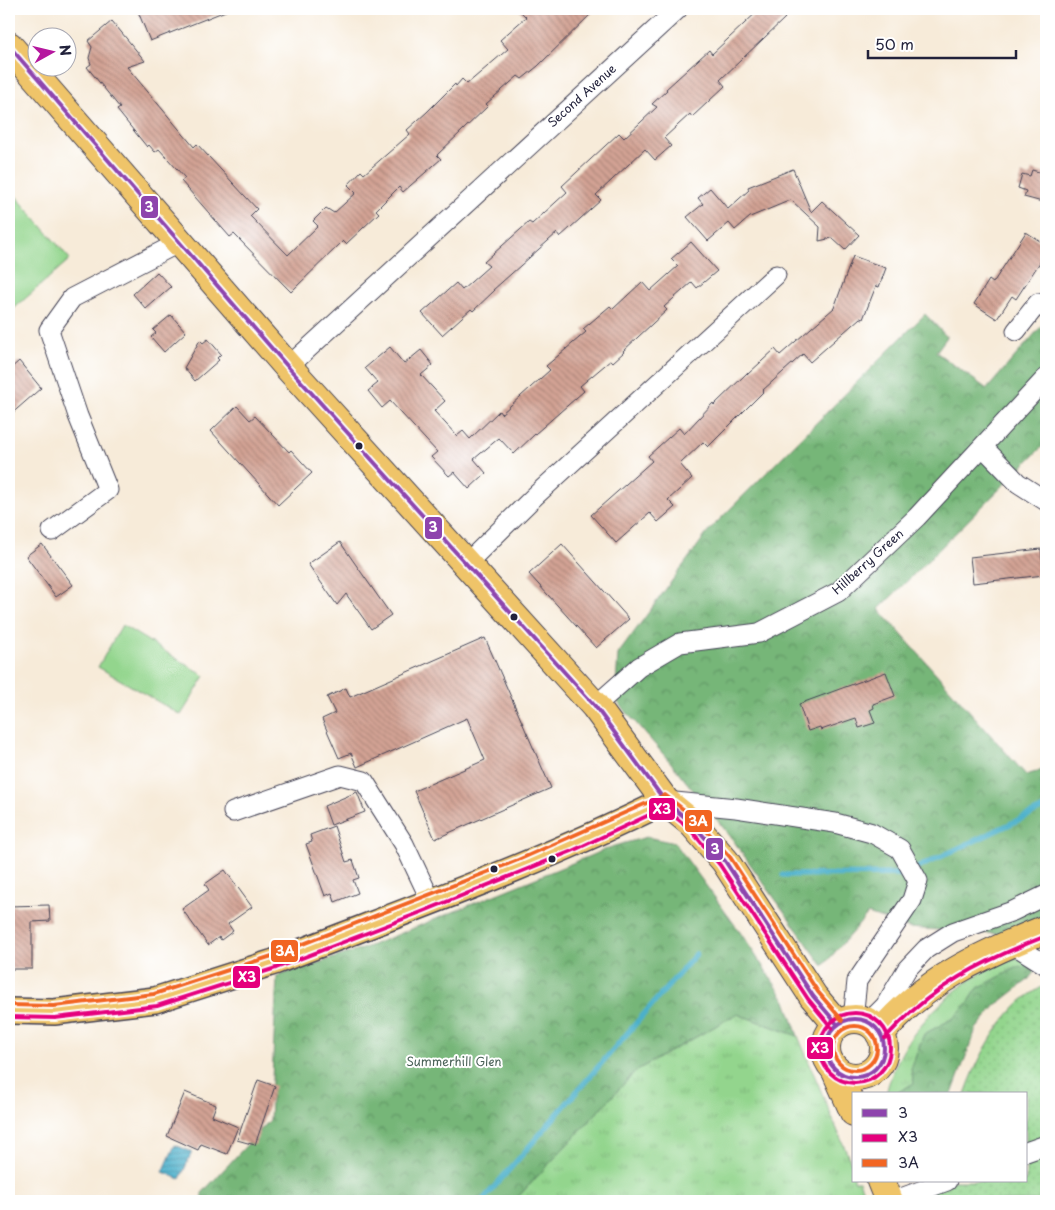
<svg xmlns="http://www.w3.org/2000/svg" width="1055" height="1210" viewBox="0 0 1055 1210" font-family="'Playpen Sans',sans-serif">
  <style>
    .grass { fill: url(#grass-tufts); stroke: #5a7c64 }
    .forest { fill: url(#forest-crowns); stroke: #4c6c5a }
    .garden { fill: url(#garden-dots); stroke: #5a7c64 }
    .pitch { fill: #93d58d; stroke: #5a7c64 }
    .water { fill: url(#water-rules); stroke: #376983 }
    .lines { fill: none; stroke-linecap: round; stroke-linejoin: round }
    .stream { stroke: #4cb0cb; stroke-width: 5.5 }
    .building { fill: url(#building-back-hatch) }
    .minor-casing { stroke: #424053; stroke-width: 21 }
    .major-casing { stroke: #424053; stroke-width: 28 }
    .highway-casing { stroke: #424053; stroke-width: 30 }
    .minor { stroke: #fff; stroke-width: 19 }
    .major { stroke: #efc469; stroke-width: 25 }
    .highway { stroke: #efc469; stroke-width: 28 }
    .bus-1-casing { stroke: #fff; stroke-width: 8 }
    .bus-2-casing { stroke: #fff; stroke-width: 8 }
    .bus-3-casing { stroke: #fff; stroke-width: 8 }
    .bus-1 { stroke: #8e44ad; stroke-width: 4 }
    .bus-2 { stroke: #e5007d; stroke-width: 4 }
    .bus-3 { stroke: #f26522; stroke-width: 4 }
    .bus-dot { fill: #22223b; stroke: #fff; stroke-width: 2 }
    .labels { text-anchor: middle; stroke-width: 4; stroke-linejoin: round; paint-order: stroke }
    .street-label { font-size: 12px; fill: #22223b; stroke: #fff }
    .park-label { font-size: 12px; fill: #4a6158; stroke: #fff }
    .line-badge { stroke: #fff; stroke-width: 2 }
    .badge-label { font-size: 14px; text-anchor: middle; font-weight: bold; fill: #fff }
  </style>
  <defs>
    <pattern id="grass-tufts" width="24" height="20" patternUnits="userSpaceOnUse" patternTransform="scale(1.25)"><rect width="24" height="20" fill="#93d58d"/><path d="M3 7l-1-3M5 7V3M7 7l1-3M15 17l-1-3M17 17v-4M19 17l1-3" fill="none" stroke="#7eb77b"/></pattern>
    <pattern id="forest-crowns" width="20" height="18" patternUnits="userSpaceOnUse" patternTransform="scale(1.25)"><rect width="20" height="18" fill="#76b678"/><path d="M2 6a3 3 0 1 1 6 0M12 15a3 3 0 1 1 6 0" fill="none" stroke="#609464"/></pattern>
    <pattern id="garden-dots" width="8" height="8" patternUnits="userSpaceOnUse" patternTransform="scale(1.25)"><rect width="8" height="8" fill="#93d58d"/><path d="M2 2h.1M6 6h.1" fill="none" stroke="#7eb77b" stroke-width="1.8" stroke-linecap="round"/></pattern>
    <pattern id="water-rules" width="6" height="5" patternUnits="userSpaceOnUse" patternTransform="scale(1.25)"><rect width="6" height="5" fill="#4cb0cb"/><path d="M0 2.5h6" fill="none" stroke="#3f8fa6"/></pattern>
    <pattern id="building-back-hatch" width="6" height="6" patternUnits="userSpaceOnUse" patternTransform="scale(1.25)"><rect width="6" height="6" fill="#d3a394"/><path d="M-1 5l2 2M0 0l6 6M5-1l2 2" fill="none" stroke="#ab847a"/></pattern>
  </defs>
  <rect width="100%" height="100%" fill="#fff"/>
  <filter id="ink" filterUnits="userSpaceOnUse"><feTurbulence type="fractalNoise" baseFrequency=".02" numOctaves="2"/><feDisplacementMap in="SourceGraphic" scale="10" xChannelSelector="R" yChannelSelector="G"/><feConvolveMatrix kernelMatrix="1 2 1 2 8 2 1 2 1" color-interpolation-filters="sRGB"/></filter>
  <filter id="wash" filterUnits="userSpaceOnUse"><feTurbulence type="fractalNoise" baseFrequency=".0096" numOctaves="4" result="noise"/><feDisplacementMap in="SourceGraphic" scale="20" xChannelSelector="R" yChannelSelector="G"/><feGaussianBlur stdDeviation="1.12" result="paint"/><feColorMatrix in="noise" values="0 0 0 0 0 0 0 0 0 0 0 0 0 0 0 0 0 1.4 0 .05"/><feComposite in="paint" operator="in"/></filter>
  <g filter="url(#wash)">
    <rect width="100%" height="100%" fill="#f7ebd9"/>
    <g class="grass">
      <path d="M1012,958H1026L1034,964V972L1026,966L978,988L968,1003L952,1019L924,1034L911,1069L914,1083L895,1094H886C897,1045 933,1005 974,977C985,969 999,964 1012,958Z"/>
      <path d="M737,1014L798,1036L854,1170V1181H859L867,1201H514L637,1070Z"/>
    </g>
    <g class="forest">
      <path d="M925,314L947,337L936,352L987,389L1045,322L1046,323V443L879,609L1026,775L1046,769V915L1001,934L908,928L868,914L823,966L730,836L671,763L615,699L618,654L710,529Z"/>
      <path d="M647,837L675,843L740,932L786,1001L798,1036L737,1014L637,1070L514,1201H202V1193L270,1120L277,976L365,948L614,846Z"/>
      <path d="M1026,966L1034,972L1028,980L996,1005L976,1029L952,1094H895L914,1083L911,1069L924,1034L952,1019L968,1003L978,988L1016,968Z"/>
    </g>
    <path class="garden" d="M1046,984V1201H921L923,1181H1026V1094H965C976,1063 992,1031 1015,1007C1023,998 1036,991 1046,984Z"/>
    <g class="pitch">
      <path d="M9,188L70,259L9,313Z"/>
      <path d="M122,625L205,676L181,715L98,667Z"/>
    </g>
    <path class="water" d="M175,1145L192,1152L180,1179L163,1172Z"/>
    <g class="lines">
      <g class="stream">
        <path d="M919,867L1046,807"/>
        <path d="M783,875L905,874"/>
        <path d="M482,1201L696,954"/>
      </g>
    </g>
    <g id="blocks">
      <g class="building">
        <path d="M137,9H228V10L150,41Z"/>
        <path d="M518,9H596L538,66L522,79L518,76L486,104L488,106L437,155L441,159L403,192L399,187L376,210L379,213L346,244L343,241L291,292L234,234L230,237L181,181L185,178L159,149L155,152L149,145L147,147L117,110L120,108L87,67L91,64L89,58L92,47L88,41L112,21L145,61L127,67L194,147L197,144L257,209L250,216L288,255L318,226L313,221L326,208L334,213L356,193L348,185L361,171L364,174L410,134L407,130L427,112L455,84L456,86L462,79L467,84L508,49L500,40L526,17Z"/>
        <path d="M760,9H777L785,18L720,80L725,86L692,117L690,114L664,138L671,146L655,160L645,149L596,195L601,200L560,237L557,233L493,290L494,291L473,311L471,309L442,335L422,313L456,283L462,290L489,266L484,262L529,222L532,224L567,192L562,186L619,133L624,138L657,107L652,104L667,90L666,89L709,50L712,54Z"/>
        <path d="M793,169L811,212L822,201L859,235L845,250L832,238L819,241L820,227L791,200L750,217L735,230L729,223L708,241L687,217L703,204L698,198L710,188L728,209L749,190L748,187Z"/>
        <path d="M1032,170L1046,174V203L1024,197L1026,191L1018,188L1022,174L1030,176Z"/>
        <path d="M1026,232L1046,245V253L1016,299L1012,296L997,319L974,304L989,280L993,283Z"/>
        <path d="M691,242L717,271L697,288L692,282L664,307L667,310L623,351L624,352L613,362L611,360L580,386L584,391L535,434L514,454L499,438L474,459L486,473L469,489L454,472L449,476L431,457L437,452L390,401L382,408L368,391L378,383L365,368L390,347L404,364L421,350L433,365L421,375L445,401L434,411L457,436L463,431L470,439L499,411L501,414L550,370L546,366L586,332L583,329L610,306L613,309L642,282L650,291L678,266L671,259Z"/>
        <path d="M853,256L886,268L879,287L876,286L863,319L860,318L810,362L803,354L763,390L764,391L708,447L703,442L680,464L692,478L668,500L675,507L658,522L650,513L616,543L591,515L652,461L648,456L679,428L684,434L713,403L714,405L747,373L748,374L775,349L780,355L834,308Z"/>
        <path d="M157,272L171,287L146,309L133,294Z"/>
        <path d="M171,315L186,332L164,352L151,337L156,333L153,330Z"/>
        <path d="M208,339L221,354L217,358L219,360L195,381L184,368L200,340L203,343Z"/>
        <path d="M19,361L41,388L9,416V370Z"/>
        <path d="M237,406L250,420L255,416L289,452L291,450L312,473L278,505L211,431Z"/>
        <path d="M340,542L391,615L371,629L346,594L337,605L308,564Z"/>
        <path d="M42,544L73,585L56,597L26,556Z"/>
        <path d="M562,544L629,619L596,648L529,574Z"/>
        <path d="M1041,549L1044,575L973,583L970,557Z"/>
        <path d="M485,638L551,788L435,839L414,791L485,760L467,718L357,767L351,753L339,758L322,719L335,713L327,697L346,688L350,697Z"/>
        <path d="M886,672L895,696L873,704L874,708L870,710L875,723L859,728L856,718L821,730L820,727L808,731L799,704Z"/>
        <path d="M357,792L365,812L331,825L324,806Z"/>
        <path d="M334,826L346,862L353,860L359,878L353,880L358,893L335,902L332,893L325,896L306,844L312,842L310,835Z"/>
        <path d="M225,870L252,907L228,924L233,931L221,940L219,937L208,945L182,909L209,890L205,884Z"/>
        <path d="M49,905L50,921L32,922V969H9V906Z"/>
        <path d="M258,1080L275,1086L255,1145L237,1140Z"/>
        <path d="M185,1092L216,1105L212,1116L238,1127L227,1154L201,1144L198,1150L167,1136Z"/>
      </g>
    </g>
  </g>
  <g filter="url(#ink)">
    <use href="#blocks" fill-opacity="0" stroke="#424053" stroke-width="1"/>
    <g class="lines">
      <defs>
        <g id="minor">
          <path d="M1016,331L1038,303L1046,309"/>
          <path d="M288,367L678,9"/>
          <path d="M983,447L1018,483L1046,501"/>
          <path d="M52,531L108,490L78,416L49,330L72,298L178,243"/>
          <path d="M466,564L535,496L776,275"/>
          <path d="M595,706L639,667L680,643L759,633L838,592L917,517L1046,378"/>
          <path d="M665,801L736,808L835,823L872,833L900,849L918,881L912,900L857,981L853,1019"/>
          <path d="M233,812L340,775L364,781L404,844L431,901"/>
          <path d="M1011,943L1046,965"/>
          <path d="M869,1022L885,1006L907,969L926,949L953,932L1013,911L1046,895"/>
          <path d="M1026,1152L1046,1145"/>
          <path d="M893,1201L947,1181"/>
        </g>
        <path id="major" d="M9,1011L54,1012L155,1000L274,962C405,911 539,864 665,801"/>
        <g id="highway">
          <path d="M9,46L288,367L595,706L665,801L693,824L725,861L813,996L837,1024"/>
          <circle cx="855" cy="1048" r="29"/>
          <path d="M880,1034C923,981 985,953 1046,929"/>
          <path d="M835,1069L854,1112"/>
          <path d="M881,1181L889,1201"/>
        </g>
      </defs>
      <use href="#minor" class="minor-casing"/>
      <use href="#major" class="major-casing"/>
      <use href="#highway" class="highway-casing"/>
      <use href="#minor" class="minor"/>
      <use href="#major" class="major"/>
      <use href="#highway" class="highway"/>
      <defs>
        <g id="bus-1">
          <path d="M9,46L288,367L595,706L665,801L693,824L725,861L813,996L837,1024"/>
          <circle cx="855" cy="1048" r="29"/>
        </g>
        <g id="bus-2">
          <circle cx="855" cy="1048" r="35"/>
          <path d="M9,1017L55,1018L157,1006L276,968L424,911L572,851L664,808L689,828L720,865L808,999L832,1028"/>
          <path d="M885,1038C932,986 982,961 1046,936"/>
        </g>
        <g id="bus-3">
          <path d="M9,1005L54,1006L154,994L272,956L518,860L665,795L697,820L730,857L818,992L842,1020"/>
          <circle cx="855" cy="1048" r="22"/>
        </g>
      </defs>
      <use href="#bus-1" class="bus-1-casing"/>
      <use href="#bus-2" class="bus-2-casing"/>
      <use href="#bus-3" class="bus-3-casing"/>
      <use href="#bus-1" class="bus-1"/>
      <use href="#bus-2" class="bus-2"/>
      <use href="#bus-3" class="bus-3"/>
    </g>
  </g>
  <g class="bus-dot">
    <circle cx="359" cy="446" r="4.5"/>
    <circle cx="514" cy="617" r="4.5"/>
    <circle cx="552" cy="859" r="4.5"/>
    <circle cx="494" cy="869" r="4.5"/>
  </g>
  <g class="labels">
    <g class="street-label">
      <text transform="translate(582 96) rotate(-42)" y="4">Second Avenue</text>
      <text transform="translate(868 562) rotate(-42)" y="4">Hillberry Green</text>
    </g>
    <g class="park-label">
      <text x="454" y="1066">Summerhill Glen</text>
    </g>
  </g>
  <g class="line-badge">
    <rect x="140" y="195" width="19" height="24" rx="5" fill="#8e44ad"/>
    <rect x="424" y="516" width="19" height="24" rx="5" fill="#8e44ad"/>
    <rect x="648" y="797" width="28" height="24" rx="5" fill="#e5007d"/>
    <rect x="684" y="809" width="29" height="24" rx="5" fill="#f26522"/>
    <rect x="705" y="837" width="19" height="24" rx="5" fill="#8e44ad"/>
    <rect x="270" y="939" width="29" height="24" rx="5" fill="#f26522"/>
    <rect x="232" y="965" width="29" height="24" rx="5" fill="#e5007d"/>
    <rect x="806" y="1036" width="28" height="24" rx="5" fill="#e5007d"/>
  </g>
  <g class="badge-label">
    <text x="149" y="212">3</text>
    <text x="433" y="532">3</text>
    <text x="662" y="814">X3</text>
    <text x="698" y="826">3A</text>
    <text x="715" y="854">3</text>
    <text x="285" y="956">3A</text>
    <text x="247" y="982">X3</text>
    <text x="820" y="1053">X3</text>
  </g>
  <rect width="1055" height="1210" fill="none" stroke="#fff" stroke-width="30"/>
  <rect x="852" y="1092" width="175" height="90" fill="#ffffff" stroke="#a7a7b1"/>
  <rect x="862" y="1109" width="25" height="8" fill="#8e44ad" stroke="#a7a7b1"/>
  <text x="898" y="1118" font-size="15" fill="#22223b">3</text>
  <rect x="862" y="1134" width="25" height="8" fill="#e5007d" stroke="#a7a7b1"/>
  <text x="898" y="1142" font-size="15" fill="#22223b">X3</text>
  <rect x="862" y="1159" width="25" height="8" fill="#f26522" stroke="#a7a7b1"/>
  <text x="898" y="1168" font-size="15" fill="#22223b">3A</text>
  <g transform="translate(52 52) rotate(82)"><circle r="24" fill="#ffffff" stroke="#a7a7b1"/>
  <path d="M0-4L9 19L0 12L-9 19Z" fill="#b5179e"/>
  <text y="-8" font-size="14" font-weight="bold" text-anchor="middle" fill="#22223b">N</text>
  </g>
  <path d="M868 50v8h148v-8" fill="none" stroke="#22223b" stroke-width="2.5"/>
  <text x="875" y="50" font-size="15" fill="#22223b" stroke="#ffffff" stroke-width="4" paint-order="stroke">50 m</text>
</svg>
